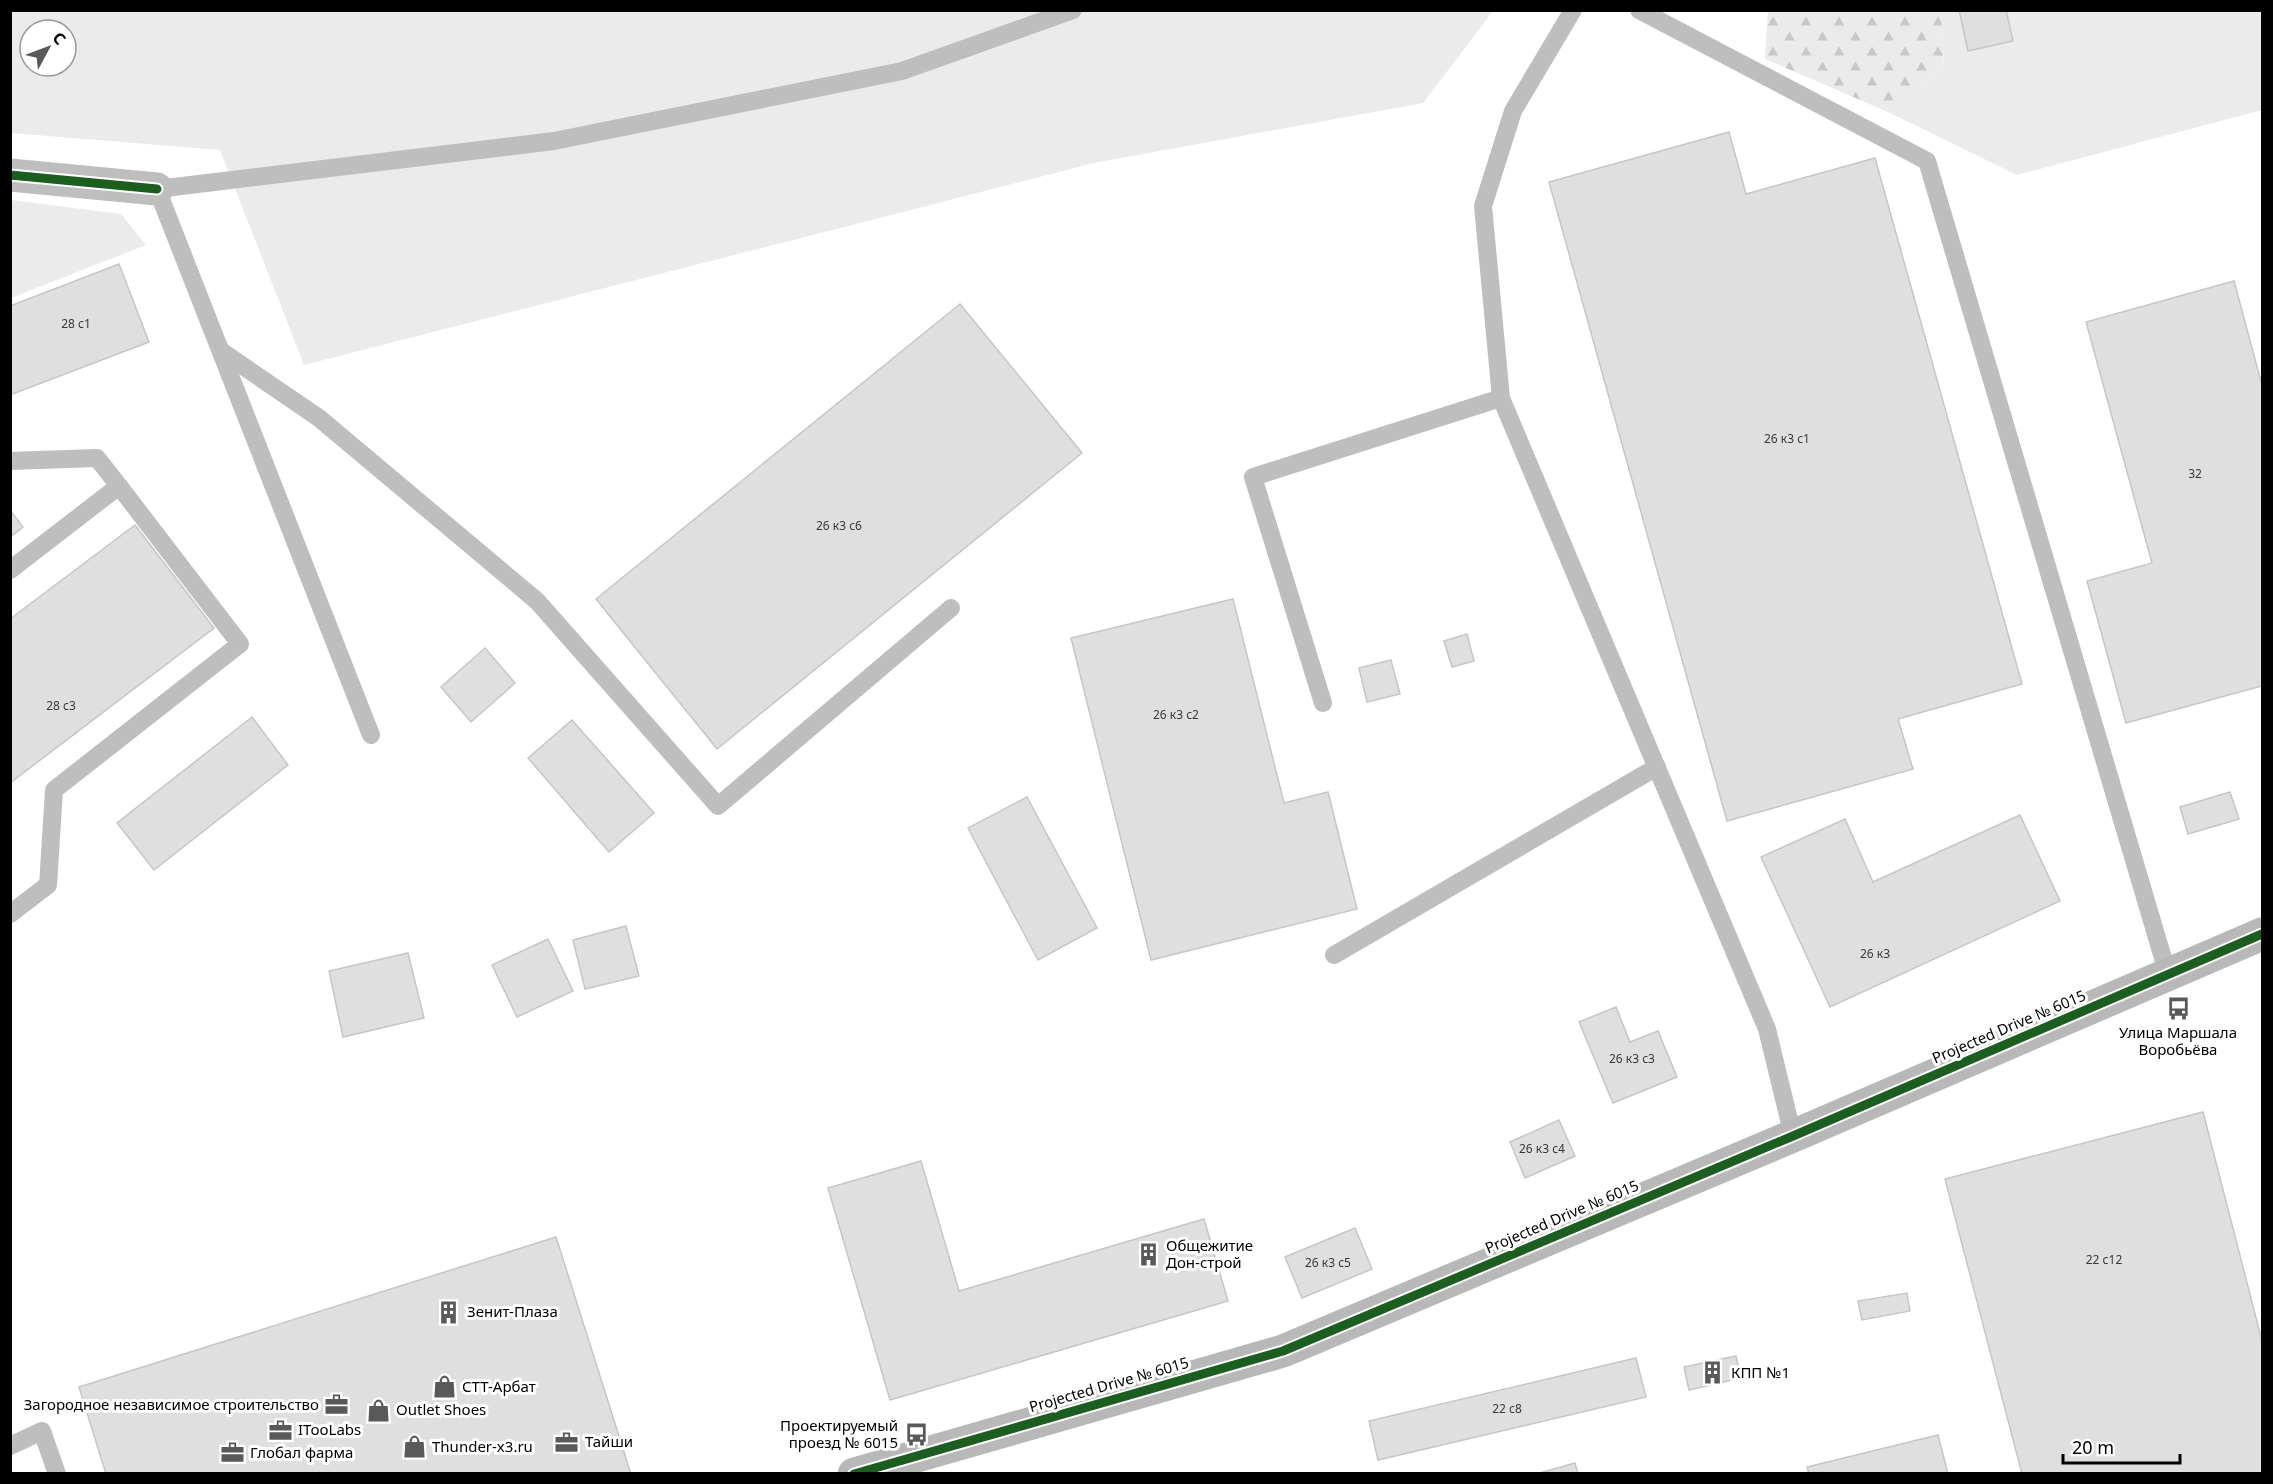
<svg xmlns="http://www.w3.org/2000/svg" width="2273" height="1484" viewBox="0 0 2273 1484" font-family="'Noto Sans',sans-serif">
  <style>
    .grass { fill: #ebebeb; fill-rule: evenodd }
    .forest { fill: url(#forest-firs) }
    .building { fill: #dfdfdf; stroke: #c6c6c6; stroke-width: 1.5 }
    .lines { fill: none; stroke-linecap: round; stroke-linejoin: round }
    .lane { stroke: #bebebe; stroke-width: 18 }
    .street { stroke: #bebebe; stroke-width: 33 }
    .secondary { stroke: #b8b8b8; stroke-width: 33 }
    .cycleway-casing { stroke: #fff; stroke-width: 13 }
    .cycleway { stroke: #1b5e20; stroke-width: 9 }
    .labels { text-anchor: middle; stroke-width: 6; stroke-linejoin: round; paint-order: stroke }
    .number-label { font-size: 12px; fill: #383838 }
    .street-label { font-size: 15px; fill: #000; stroke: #fff }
    .poi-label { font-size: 15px; fill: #000; stroke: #fff; text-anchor: start }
  </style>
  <defs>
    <pattern id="forest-firs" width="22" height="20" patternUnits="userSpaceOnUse" patternTransform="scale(1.5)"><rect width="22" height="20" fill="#ebebeb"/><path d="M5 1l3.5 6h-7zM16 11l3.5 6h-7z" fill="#c8c8c8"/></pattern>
  </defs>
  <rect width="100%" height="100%" fill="#fff"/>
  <g class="grass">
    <path d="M10,11H1493L1423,103L1094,163L304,365L220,150L11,133ZM30,30H66V66H30Z"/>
    <path d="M1941,11H2262V110L2017,175L1890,113L1944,66Z"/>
    <path d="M11,200L121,214L146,245L11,298Z"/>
  </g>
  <path class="forest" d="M1768,11H1941L1944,66L1890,113L1765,59Z"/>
  <g class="building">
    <path d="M1959,10H2006L2013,41L1968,51Z"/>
    <path d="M1729,132L1746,194L1875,158L2022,684L1898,719L1913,769L1727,821L1549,182Z"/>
    <path d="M119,264L149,342L10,395V306Z"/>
    <path d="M2234,281L2262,385V686L2126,723L2087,581L2152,563L2086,322Z"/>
    <path d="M960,304L1082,453L717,749L596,599Z"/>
    <path d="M10,510L23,527L10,537Z"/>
    <path d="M135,525L214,628L10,783V619Z"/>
    <path d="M1233,599L1284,803L1328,792L1357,909L1151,960L1071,638Z"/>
    <path d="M1467,634L1474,661L1452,667L1444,641Z"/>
    <path d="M485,648L515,683L471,722L441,687Z"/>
    <path d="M1391,660L1400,694L1367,702L1359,668Z"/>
    <path d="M252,717L288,765L154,870L117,823Z"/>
    <path d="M572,720L654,813L609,852L528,758Z"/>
    <path d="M2230,792L2239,819L2188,834L2180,807Z"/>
    <path d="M1027,797L1097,928L1038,960L968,828Z"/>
    <path d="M2020,815L2060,901L1830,1007L1761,857L1845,819L1873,882Z"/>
    <path d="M626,926L639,976L585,989L573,940Z"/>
    <path d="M548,939L573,991L517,1017L492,965Z"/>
    <path d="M408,953L424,1018L343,1037L329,971Z"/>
    <path d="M1616,1007L1630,1042L1658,1031L1677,1077L1613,1103L1579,1022Z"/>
    <path d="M2203,1112L2262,1341V1474H2022L1945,1179Z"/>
    <path d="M1559,1120L1575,1156L1525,1178L1510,1142Z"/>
    <path d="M921,1161L959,1291L1204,1219L1228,1301L890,1400L828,1188Z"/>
    <path d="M1355,1228L1372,1269L1302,1298L1285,1257Z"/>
    <path d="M556,1237L631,1474H106L79,1387Z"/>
    <path d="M1907,1293L1910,1311L1862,1320L1858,1301Z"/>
    <path d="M1736,1356L1741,1378L1689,1390L1684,1367Z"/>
    <path d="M1636,1358L1646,1397L1378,1460L1369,1421Z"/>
    <path d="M1938,1435L1948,1474H1809L1807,1467Z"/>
    <path d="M1575,1463L1578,1474H1536Z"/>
  </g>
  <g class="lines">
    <g class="lane">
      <path d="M1639,10L1927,161L2168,975"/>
      <path d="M221,351L319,418L537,601L718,806L951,608"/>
      <path d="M1501,398L1483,206L1513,111L1573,10"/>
      <path d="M10,461L97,458L119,486"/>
      <path d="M10,570L119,486L240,644L54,790L48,885L10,914"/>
      <path d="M1323,703L1253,477L1501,398L1767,1029L1793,1136"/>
      <path d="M371,735L157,189L554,141L902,71L1073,10"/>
      <path d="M1334,955L1657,767"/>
      <path d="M10,1446L42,1431L57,1474"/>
    </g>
    <path class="street" d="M10,175L157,189"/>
    <path class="secondary" d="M854,1474L1283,1351L1793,1136L2262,934"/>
    <defs>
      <g id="cycleway">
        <path d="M10,175L157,189"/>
        <path d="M854,1474L1283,1351L1793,1136L2262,934"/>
      </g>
    </defs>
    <use href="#cycleway" class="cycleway-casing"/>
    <use href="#cycleway" class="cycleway"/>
  </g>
  <defs>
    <symbol id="bus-bare" viewBox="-9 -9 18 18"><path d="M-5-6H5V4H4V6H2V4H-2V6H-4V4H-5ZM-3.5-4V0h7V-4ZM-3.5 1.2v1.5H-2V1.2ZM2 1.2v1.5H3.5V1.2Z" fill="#595959" stroke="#fff" stroke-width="2.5" paint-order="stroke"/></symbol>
    <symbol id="building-bare" viewBox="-9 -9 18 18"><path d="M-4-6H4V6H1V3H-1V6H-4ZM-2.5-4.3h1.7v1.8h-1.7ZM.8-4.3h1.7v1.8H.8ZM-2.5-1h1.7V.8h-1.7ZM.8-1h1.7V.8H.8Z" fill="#595959" stroke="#fff" stroke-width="2.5" paint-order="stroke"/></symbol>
    <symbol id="shop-bare" viewBox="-9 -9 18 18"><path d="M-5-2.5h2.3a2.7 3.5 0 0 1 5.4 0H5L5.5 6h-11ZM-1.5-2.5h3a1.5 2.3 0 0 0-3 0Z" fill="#595959" stroke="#fff" stroke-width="2.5" paint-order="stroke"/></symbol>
    <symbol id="office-bare" viewBox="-9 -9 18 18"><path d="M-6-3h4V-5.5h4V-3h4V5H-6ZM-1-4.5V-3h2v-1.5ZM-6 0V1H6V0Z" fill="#595959" stroke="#fff" stroke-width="2.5" paint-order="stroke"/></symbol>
  </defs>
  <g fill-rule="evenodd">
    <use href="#bus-bare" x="2162" y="992" width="33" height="33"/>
    <use href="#building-bare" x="1132" y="1238" width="33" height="33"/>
    <use href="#building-bare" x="432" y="1296" width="33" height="33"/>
    <use href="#building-bare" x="1696" y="1356" width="33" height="33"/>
    <use href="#shop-bare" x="428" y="1370" width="33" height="33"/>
    <use href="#office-bare" x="320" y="1388" width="33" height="33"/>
    <use href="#shop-bare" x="362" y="1394" width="33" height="33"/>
    <use href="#office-bare" x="264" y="1414" width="33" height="33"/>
    <use href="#bus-bare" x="900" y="1418" width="33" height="33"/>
    <use href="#office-bare" x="550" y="1426" width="33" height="33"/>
    <use href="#shop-bare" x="398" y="1430" width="33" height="33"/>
    <use href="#office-bare" x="216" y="1436" width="33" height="33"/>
  </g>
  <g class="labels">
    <g class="number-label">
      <text x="76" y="328">28 с1</text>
      <text x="1787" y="443">26 к3 с1</text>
      <text x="2195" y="478">32</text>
      <text x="839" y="530">26 к3 с6</text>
      <text x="61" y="710">28 с3</text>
      <text x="1176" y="719">26 к3 с2</text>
      <text x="1875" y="958">26 к3</text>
      <text x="1632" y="1063">26 к3 с3</text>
      <text x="1542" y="1153">26 к3 с4</text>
      <text x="2104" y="1264">22 с12</text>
      <text x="1328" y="1267">26 к3 с5</text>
      <text x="1507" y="1413">22 с8</text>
    </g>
    <g class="street-label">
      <text transform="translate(2009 1027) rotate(-23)" y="5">Projected Drive № 6015</text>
      <text transform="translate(1562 1217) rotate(-23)" y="5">Projected Drive № 6015</text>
      <text transform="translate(1109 1385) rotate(-16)" y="5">Projected Drive № 6015</text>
    </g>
    <g class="poi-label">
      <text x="2178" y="1038" text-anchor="middle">Улица Маршала<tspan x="2178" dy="17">Воробьёва</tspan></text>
      <text x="1166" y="1251">Общежитие<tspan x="1166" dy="17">Дон-строй</tspan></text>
      <text x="467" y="1317">Зенит-Плаза</text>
      <text x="1731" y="1378">КПП №1</text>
      <text x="462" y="1392">СТТ-Арбат</text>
      <text x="319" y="1410" text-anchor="end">Загородное независимое строительство</text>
      <text x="396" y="1415">Outlet Shoes</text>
      <text x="898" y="1431" text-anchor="end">Проектируемый<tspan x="898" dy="17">проезд № 6015</tspan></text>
      <text x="298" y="1435">ITooLabs</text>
      <text x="585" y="1447">Тайши</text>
      <text x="432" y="1452">Thunder-x3.ru</text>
      <text x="250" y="1458">Глобал фарма</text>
    </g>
  </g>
  <rect width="2273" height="1484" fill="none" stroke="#000000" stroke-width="24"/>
  <g transform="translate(48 48) rotate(49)"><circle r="28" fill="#ffffff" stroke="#999999" stroke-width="1.5"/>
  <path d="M0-4.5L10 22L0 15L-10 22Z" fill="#595959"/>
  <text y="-9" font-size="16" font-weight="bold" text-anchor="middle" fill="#000000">С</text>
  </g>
  <path d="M2063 1454v9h117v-9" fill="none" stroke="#000000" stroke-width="3"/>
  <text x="2072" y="1454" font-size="18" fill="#000000" stroke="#ffffff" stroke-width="4.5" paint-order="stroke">20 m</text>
</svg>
